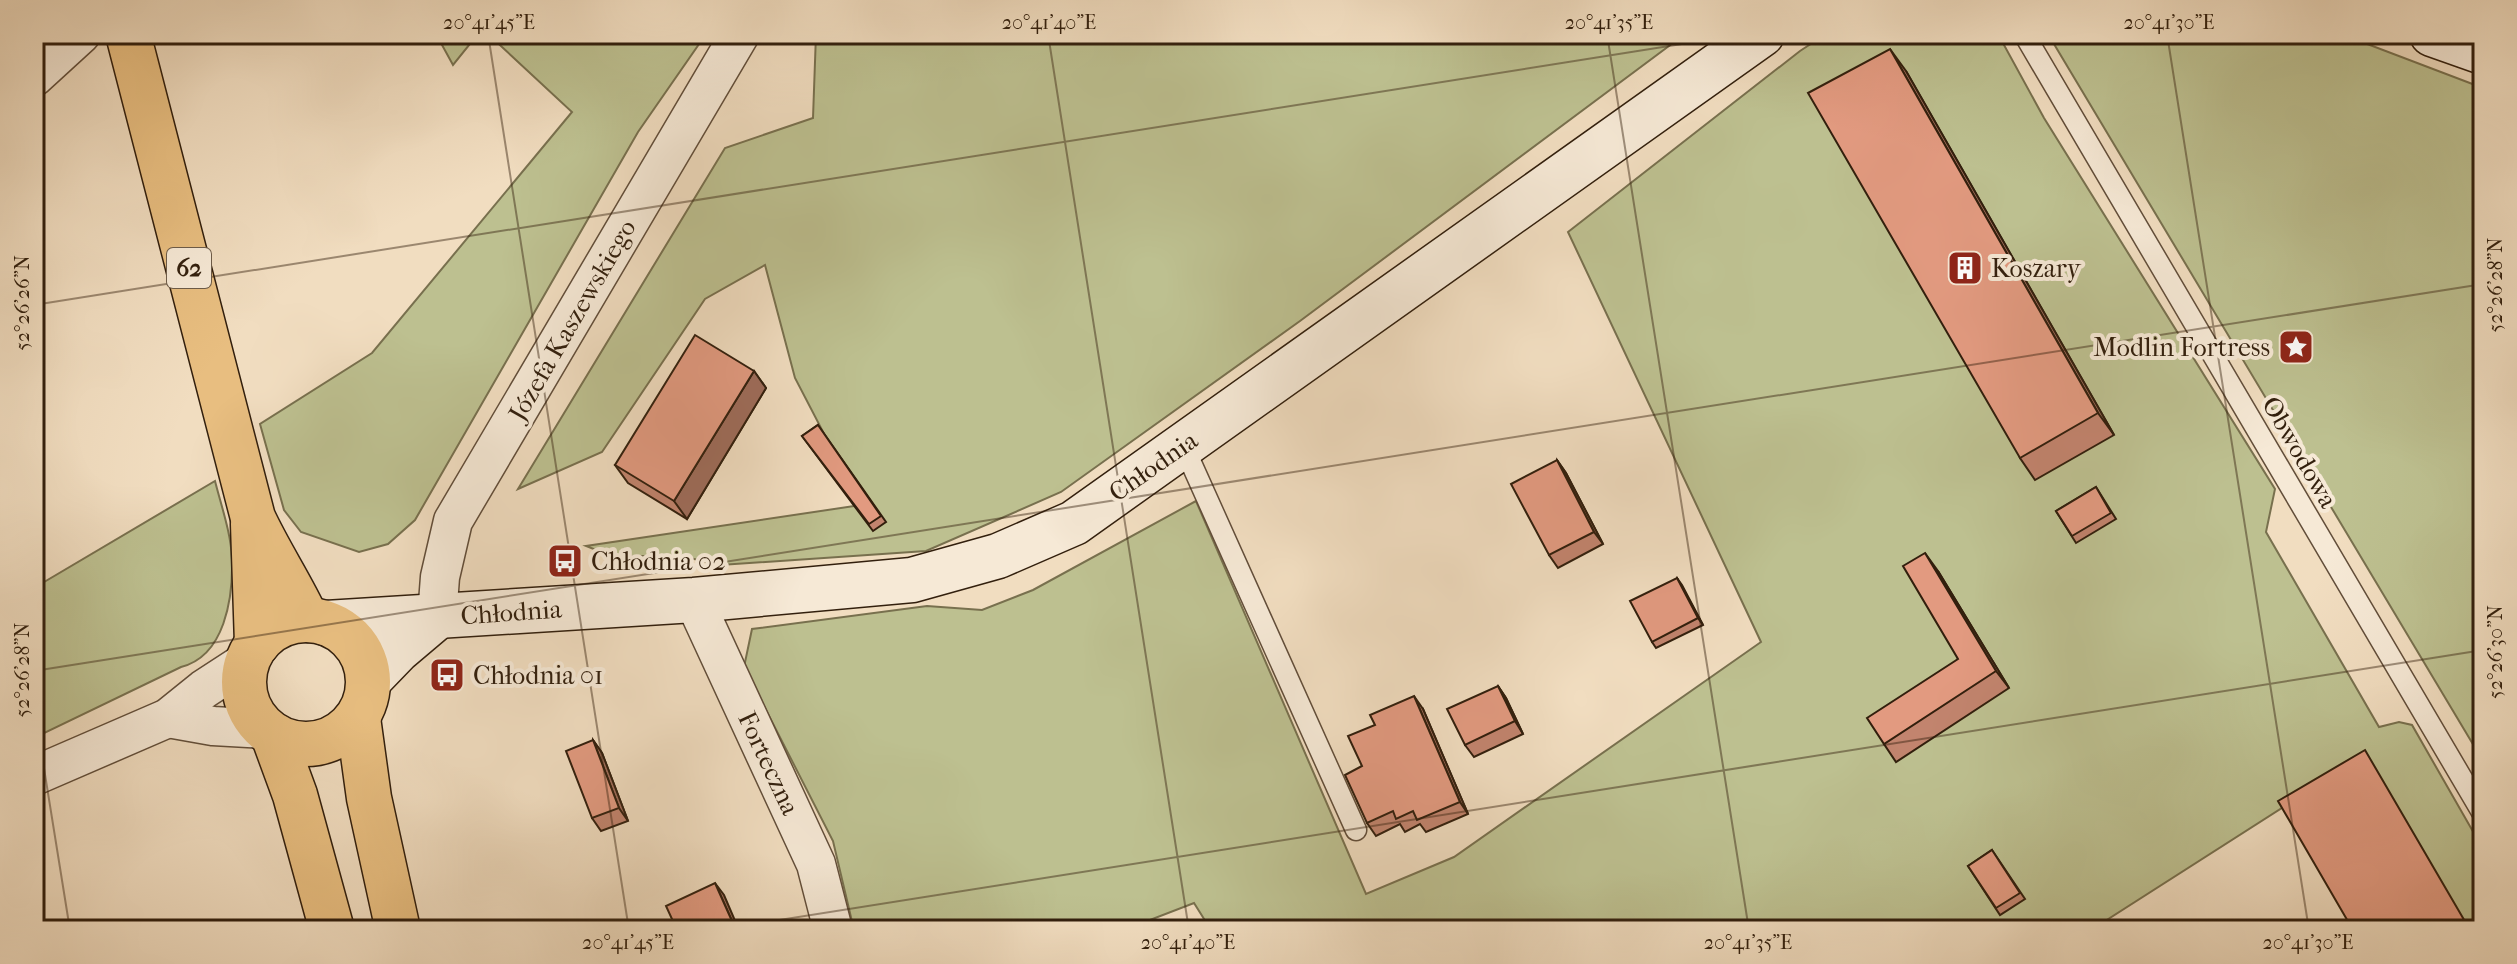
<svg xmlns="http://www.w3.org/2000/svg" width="2517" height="964" viewBox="0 0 2517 964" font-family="'IM FELL French Canon',serif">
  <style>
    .green { fill: #bdc090; stroke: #78704e; stroke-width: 2 }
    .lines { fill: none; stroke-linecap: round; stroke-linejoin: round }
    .lane-casing { stroke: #624e3a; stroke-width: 23 }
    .street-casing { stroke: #624e3a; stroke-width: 41 }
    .secondary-casing { stroke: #321f0d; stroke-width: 47 }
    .primary-casing { stroke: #321f0d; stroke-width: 47 }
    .lane { stroke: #f6e9d6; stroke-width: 20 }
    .street { stroke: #f6e9d6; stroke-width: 38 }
    .secondary { stroke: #f6e9d6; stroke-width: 44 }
    .primary { stroke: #e8be80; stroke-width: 44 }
    .wall { fill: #c2846e; stroke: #321f0d; stroke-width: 2 }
    .shaded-wall { fill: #9e6c5a; stroke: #321f0d; stroke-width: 2 }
    .building { fill: #e29a80; stroke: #321f0d; stroke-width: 2 }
    .ticks { fill: none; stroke: #321f0d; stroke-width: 2; stroke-opacity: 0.45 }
    .labels { text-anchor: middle; stroke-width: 8; stroke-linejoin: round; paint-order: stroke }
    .shield { fill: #f6e9d6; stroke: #6d5c49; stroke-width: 2 }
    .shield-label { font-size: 24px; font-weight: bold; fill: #321f0d }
    .poi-label { font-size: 26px; fill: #321f0d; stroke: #f6e9d6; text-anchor: start }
    .street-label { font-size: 26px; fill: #321f0d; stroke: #f6e9d6 }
    .neatline { fill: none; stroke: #321f0d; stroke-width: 3 }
    .ticks-label { font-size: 20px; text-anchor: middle; fill: #321f0d }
  </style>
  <rect width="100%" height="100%" fill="#f1ddc0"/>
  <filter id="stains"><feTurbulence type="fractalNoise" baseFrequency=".0025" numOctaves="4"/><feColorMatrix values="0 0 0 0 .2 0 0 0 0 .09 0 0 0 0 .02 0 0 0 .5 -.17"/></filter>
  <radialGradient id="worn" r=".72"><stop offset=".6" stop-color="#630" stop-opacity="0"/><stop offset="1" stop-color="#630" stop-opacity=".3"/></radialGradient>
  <g class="green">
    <path d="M436,34H478L453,65Z"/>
    <path d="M488,34H706L638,132L415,520L388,544L359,552L301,532L284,510L260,424L372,353L572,112Z"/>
    <path d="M816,34H1685L1300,321L1061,492L926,551L720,565L681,556H611L586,546L861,505L795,378L765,265L705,299L602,452L518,489L725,148L813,118Z"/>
    <path d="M1826,34H1998L2044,118L2275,489L2266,532L2379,727L2399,722L2412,725L2483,849V930H2471L2282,808L2091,930H1211L1194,903L1124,930H854L833,841L744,667L752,629L927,606L982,610L1033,590L1196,501L1366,894L1454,857L1761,642L1568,232L1800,51Z"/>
    <path d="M2048,34H2341L2483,88V761Z"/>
    <path d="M215,481C221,505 231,533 232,559C233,598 225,656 181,667L34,738V588Z"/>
  </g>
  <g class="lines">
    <defs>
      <g id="lane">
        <path d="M2024,34L2483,814"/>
        <path d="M1183,445L1356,830"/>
      </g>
      <g id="street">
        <path d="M34,77L81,34"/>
        <path d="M694,600L816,864L833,930"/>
        <path d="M437,617L440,577L453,521L740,34"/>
        <path d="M168,718L213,726L264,729"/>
        <path d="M34,776L168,718L204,689L247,661"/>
      </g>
      <g id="secondary">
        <path d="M2432,34L2483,52"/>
        <path d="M326,623L694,600L912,580L998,556L1074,523L1762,34"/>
        <path d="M369,680L398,650L437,617"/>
      </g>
      <g id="primary">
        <path d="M128,34L253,518C269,553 291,585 307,620"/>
        <path d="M253,524L257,644"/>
        <circle cx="306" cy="682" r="62"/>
        <path d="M358,718L369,798L398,930"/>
        <path d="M273,735L295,795L332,930"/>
      </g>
    </defs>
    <use href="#lane" class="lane-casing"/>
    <use href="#street" class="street-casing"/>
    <use href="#secondary" class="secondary-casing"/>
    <use href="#primary" class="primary-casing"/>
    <use href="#lane" class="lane"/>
    <use href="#street" class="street"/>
    <use href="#secondary" class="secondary"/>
    <use href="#primary" class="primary"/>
  </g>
  <g class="wall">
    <path d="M1906,71L2114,435L2035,480L2020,458Z"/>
    <path d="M754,371L766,388L687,519L628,483L615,465Z"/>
    <path d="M818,425L886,522L873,531L802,436Z"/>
    <path d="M1557,460L1566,473L1603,544L1558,568L1549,555Z"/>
    <path d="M2096,487L2116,519L2076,543L2056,511Z"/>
    <path d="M1938,571L2009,688L1896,762L1884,744L1958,659Z"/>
    <path d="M1677,578L1703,625L1656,648L1652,642Z"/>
    <path d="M1498,686L1506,698L1523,734L1474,757L1465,745Z"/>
    <path d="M1423,709L1468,814L1426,832L1420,824L1405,832L1400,824L1376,836L1367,823L1362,766Z"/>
    <path d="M593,740L602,753L628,821L601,831L592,818Z"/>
    <path d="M1992,850L2025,899L2000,915L1968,866Z"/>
  </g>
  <g class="shaded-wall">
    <path d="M1890,49L1906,71L2114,435L2098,413Z"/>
    <path d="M754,371L766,388L687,519L674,501Z"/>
    <path d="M1557,460L1566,473L1603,544L1594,532Z"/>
    <path d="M1925,553L1938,571L2009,688L1996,671Z"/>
    <path d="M1677,578L1682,585L1703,625L1698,618Z"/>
    <path d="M1498,686L1506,698L1523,734L1515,721Z"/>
    <path d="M1414,696L1423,709L1468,814L1460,802Z"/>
    <path d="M593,740L602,753L628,821L619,808Z"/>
    <path d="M715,883L724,895L739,930H736Z"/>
  </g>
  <g class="building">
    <path d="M1890,49L2098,413L2020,458L1808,93Z"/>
    <path d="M695,335L754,371L674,501L615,465Z"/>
    <path d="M818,425L881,516L869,524L802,436Z"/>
    <path d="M1557,460L1594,532L1549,555L1511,484Z"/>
    <path d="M2096,487L2111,513L2072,536L2056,511Z"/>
    <path d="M1925,553L1996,671L1884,744L1867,718L1958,659L1903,566Z"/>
    <path d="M1677,578L1698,618L1652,642L1630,601Z"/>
    <path d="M1498,686L1515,721L1465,745L1447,709Z"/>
    <path d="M1414,696L1460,802L1417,820L1413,811L1396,819L1393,811L1367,823L1345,775L1362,766L1348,736L1375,725L1370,715Z"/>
    <path d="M593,740L619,808L592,818L566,751Z"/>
    <path d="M2365,750L2470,930H2353L2278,801Z"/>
    <path d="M1992,850L2020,893L1996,908L1968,866Z"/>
    <path d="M715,883L736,930H677L666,906Z"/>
  </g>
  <path class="ticks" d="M488,34L629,930M1048,34L1189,930M1607,34L1749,930M2167,34L2309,930M34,305L1745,34M34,671L2483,284M34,706L70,930M716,930L2483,650"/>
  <defs>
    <symbol id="building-square" viewBox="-11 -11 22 22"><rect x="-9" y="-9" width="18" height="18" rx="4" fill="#8f2418" stroke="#f6e9d6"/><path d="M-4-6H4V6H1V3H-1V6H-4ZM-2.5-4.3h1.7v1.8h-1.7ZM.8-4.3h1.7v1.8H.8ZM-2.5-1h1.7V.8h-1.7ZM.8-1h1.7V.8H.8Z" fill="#fff"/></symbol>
    <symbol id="sight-square" viewBox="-11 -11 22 22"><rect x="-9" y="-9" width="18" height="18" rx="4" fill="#8f2418" stroke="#f6e9d6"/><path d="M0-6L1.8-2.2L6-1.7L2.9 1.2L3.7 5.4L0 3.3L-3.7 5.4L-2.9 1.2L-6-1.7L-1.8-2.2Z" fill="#fff"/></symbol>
    <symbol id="bus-square" viewBox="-11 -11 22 22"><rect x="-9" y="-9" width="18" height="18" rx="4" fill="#8f2418" stroke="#f6e9d6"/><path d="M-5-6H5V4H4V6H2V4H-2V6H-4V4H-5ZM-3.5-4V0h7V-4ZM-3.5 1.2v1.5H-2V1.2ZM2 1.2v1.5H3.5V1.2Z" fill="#fff"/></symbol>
  </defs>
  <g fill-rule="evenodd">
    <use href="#building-square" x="1945" y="248" width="40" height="40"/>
    <use href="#sight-square" x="2276" y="327" width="40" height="40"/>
    <use href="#bus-square" x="545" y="541" width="40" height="40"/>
    <use href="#bus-square" x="427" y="655" width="40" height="40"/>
  </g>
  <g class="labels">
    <rect class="shield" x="167" y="248" width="44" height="40" rx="6"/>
    <g class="shield-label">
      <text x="189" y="276">62</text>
    </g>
    <g class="poi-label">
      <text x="1991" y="277">Koszary</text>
      <text x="2270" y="356" text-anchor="end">Modlin Fortress</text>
      <text x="591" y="570">Chłodnia 02</text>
      <text x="473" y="684">Chłodnia 01</text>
    </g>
    <g class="street-label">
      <text transform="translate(572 320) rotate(-60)" y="9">Józefa Kaszewskiego</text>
      <text transform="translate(2300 452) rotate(60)" y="9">Obwodowa</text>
      <text transform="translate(1153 466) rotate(-35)" y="9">Chłodnia</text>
      <text transform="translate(511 612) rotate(-4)" y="9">Chłodnia</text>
      <text transform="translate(769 763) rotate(65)" y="9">Forteczna</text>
    </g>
  </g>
  <rect width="2517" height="964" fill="none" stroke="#f1ddc0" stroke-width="88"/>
  <rect x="44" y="44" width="2429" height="876" class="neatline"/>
  <g class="ticks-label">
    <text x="489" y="29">20°41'45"E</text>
    <text x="1049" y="29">20°41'40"E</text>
    <text x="1609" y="29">20°41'35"E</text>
    <text x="2169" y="29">20°41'30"E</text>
    <text transform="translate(2495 285) rotate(-90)" y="7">52°26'28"N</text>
    <text transform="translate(22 303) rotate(-90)" y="7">52°26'26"N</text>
    <text transform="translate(2495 652) rotate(-90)" y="7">52°26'30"N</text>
    <text transform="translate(22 670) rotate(-90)" y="7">52°26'28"N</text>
    <text x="628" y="949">20°41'45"E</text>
    <text x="1188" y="949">20°41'40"E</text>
    <text x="1748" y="949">20°41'35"E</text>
    <text x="2308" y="949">20°41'30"E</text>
  </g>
  <rect width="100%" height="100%" filter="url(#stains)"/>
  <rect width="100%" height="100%" fill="url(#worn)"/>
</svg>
